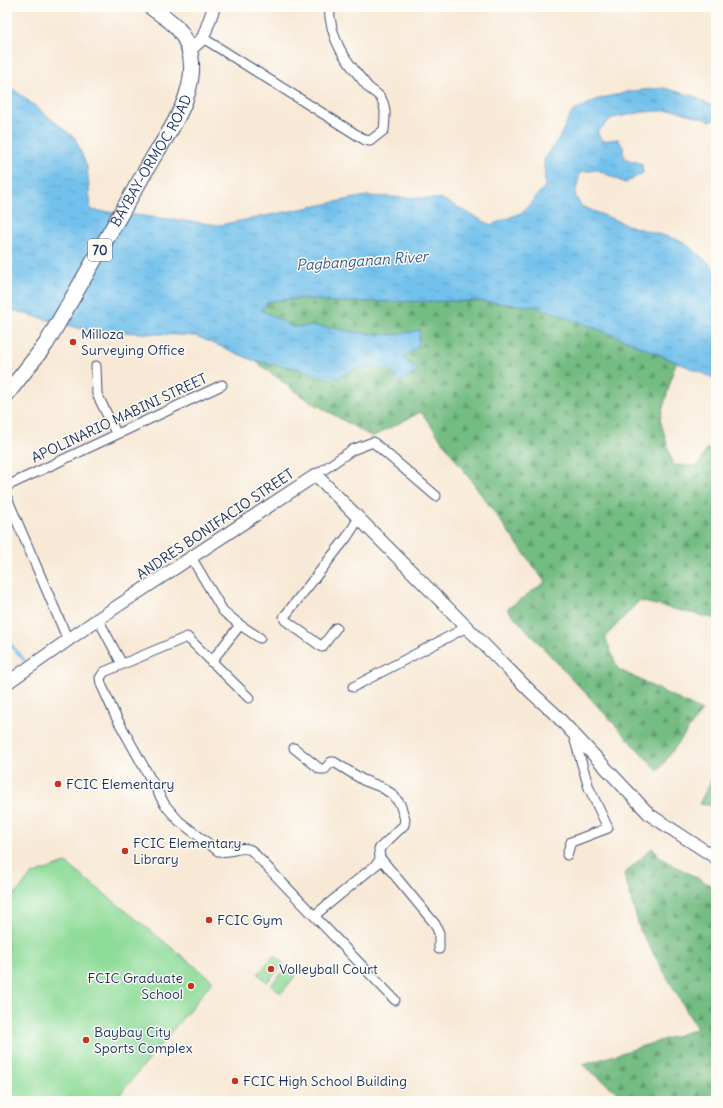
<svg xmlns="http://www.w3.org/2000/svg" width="723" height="1108" viewBox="0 0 723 1108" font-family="Delius,sans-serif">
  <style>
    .green { fill: #8fdc9a; stroke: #55867c }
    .forest { fill: url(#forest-firs); stroke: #477670 }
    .water { fill: url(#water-ripples); stroke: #4678a5 }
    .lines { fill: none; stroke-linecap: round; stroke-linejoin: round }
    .stream { stroke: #72c1ec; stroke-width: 3 }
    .minor-casing { stroke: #3c4b70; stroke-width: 11 }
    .tertiary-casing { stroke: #3c4b70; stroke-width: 14 }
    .primary-casing { stroke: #3c4b70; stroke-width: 17 }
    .minor { stroke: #fff; stroke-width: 9 }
    .tertiary { stroke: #fff; stroke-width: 12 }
    .primary { stroke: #fff; stroke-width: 15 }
    .poi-dot { fill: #c8321e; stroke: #fdfcf7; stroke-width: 1.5 }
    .labels { text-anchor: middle; stroke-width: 3; stroke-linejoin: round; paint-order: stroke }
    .shield { fill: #fdfcf7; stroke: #5f6c8c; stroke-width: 1 }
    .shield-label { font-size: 13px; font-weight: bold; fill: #1b2f5e }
    .street-label { font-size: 14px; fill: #1b2f5e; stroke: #fdfcf7 }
    .poi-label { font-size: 14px; fill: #1b2f5e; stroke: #fdfcf7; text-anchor: start }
    .water-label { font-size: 15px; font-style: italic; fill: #355b89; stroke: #fdfcf7 }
  </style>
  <defs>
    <pattern id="forest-firs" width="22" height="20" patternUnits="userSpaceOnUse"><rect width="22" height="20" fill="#73bc82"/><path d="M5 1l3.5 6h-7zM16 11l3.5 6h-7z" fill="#5e996e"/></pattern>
    <pattern id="water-ripples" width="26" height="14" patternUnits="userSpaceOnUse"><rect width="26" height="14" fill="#72c1ec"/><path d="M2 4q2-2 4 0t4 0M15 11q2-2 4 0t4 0" fill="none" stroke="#5d9dc2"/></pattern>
  </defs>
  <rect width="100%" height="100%" fill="#fdfcf7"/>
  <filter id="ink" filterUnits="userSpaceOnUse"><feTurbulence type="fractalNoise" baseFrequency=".025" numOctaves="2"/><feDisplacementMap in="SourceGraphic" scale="8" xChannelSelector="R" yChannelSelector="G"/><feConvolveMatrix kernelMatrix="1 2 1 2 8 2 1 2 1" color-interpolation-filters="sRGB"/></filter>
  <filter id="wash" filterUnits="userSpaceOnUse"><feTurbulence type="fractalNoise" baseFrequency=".012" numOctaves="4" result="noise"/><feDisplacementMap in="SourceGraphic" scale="16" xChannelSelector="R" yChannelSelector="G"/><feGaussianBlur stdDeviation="0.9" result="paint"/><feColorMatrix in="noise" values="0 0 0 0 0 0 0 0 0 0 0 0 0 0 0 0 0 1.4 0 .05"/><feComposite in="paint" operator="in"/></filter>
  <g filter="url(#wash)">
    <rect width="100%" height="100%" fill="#f8e9d6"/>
    <g class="green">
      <path d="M66,863L213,981L116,1099L117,1101H7V904L31,875Z"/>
      <path d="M274,955L284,964L267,982L258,974Z"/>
      <path d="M287,966L297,974L281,993L271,985Z"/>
    </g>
    <g class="forest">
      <path d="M306,298L327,302L478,301L538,307L614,335L676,362L660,419L673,465L698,466L707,449L716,451V619L639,601L605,637L618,669L702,711L658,771L507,609L545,582L421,412L372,437L303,397L255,361L300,369L331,379L366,366L418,370L403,358L418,346L420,330L393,335L363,333L316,326L293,327L260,311L269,301Z"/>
      <path d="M716,771V806L699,804Z"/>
      <path d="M652,848L664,860L716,888V1101H628L583,1065L697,1029L640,930L624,874Z"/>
    </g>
    <path class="water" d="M7,84L75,138L87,167L91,210L220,225L366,196L442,199L491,225L523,212L545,186L544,160L560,136L572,112L598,99L632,91L664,88L693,96L716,108V119L711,121L675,110L643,112L612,118L597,132L602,141L618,139L623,147L624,158L642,164L643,173L625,183L598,170L580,172L575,195L581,206L630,226L682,241L716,269V379L614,335L538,307L478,301L327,302L306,298L269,301L261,310L293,327L316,326L363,333L393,335L420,330L418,346L403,358L419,371L399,382L390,369L366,366L331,379L300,369L255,361L196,336L85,330L8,309Z"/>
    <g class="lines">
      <path class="stream" d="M7,640L24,660"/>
    </g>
  </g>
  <g filter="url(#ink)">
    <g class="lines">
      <defs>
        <g id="minor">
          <path d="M203,38L365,140L370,141L384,130C385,119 387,106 380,97C377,93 372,91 368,87C346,60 331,44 329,7"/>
          <path d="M96,366L97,394L116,433"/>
          <path d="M316,475L352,450L373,442L436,496"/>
          <path d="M7,486L222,385"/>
          <path d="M7,498L68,640"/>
          <path d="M191,557L223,611L240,625L260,638"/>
          <path d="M98,619L122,664"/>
          <path d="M336,628L322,647L285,620L284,617L347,537L359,518"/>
          <path d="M211,662L240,625"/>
          <path d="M353,687L467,627"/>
          <path d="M249,698L187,637L104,672L100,678L101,684L115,715L165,805L179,821L218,851C229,854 241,845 251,850L395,1000"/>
          <path d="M294,748L320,769H325L331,762H334L363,780L381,787L392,794L400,804L405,819L404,825L379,849L380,859L377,864L315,915"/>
          <path d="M567,855L571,842L608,828L589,788L573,734"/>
          <path d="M380,859L382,860L435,924L439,933V949"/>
        </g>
        <g id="tertiary">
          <path d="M189,51L203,38L214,7"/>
          <path d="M7,683L98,619L316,475L531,692L555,714L650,815L716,858"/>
        </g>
        <g id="primary">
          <path id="s1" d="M7,394L46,344L154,156C177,122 210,70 179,30C172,21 160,14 151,7"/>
        </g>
      </defs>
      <use href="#minor" class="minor-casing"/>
      <use href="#tertiary" class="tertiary-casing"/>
      <use href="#primary" class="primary-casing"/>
      <use href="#minor" class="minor"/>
      <use href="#tertiary" class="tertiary"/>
      <use href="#primary" class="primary"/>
    </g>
  </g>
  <g class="poi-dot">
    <circle cx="73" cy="342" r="4"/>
    <circle cx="58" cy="784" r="4"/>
    <circle cx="125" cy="851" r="4"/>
    <circle cx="209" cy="920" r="4"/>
    <circle cx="271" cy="969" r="4"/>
    <circle cx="191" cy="986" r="4"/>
    <circle cx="86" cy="1040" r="4"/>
    <circle cx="235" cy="1081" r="4"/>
  </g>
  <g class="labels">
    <rect class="shield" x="88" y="239" width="24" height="22" rx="3"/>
    <g class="shield-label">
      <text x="100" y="255">70</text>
    </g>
    <g class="street-label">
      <text dy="5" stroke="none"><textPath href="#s1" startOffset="275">BAYBAY-ORMOC ROAD</textPath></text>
      <text transform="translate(119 418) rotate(-25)" y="5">APOLINARIO MABINI STREET</text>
      <text transform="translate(215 524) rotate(-34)" y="5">ANDRES BONIFACIO STREET</text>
    </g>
    <g class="poi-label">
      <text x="81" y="339">Milloza<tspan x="81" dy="16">Surveying Office</tspan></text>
      <text x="66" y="789">FCIC Elementary</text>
      <text x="133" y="848">FCIC Elementary<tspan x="133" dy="16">Library</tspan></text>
      <text x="217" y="925">FCIC Gym</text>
      <text x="279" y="974">Volleyball Court</text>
      <text x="183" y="983" text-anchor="end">FCIC Graduate<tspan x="183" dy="16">School</tspan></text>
      <text x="94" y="1037">Baybay City<tspan x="94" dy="16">Sports Complex</tspan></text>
      <text x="243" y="1086">FCIC High School Building</text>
    </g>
    <g class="water-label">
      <text transform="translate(362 261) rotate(-4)" y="5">Pagbanganan River</text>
    </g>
  </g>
  <rect width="723" height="1108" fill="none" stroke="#fdfcf7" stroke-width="24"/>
</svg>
